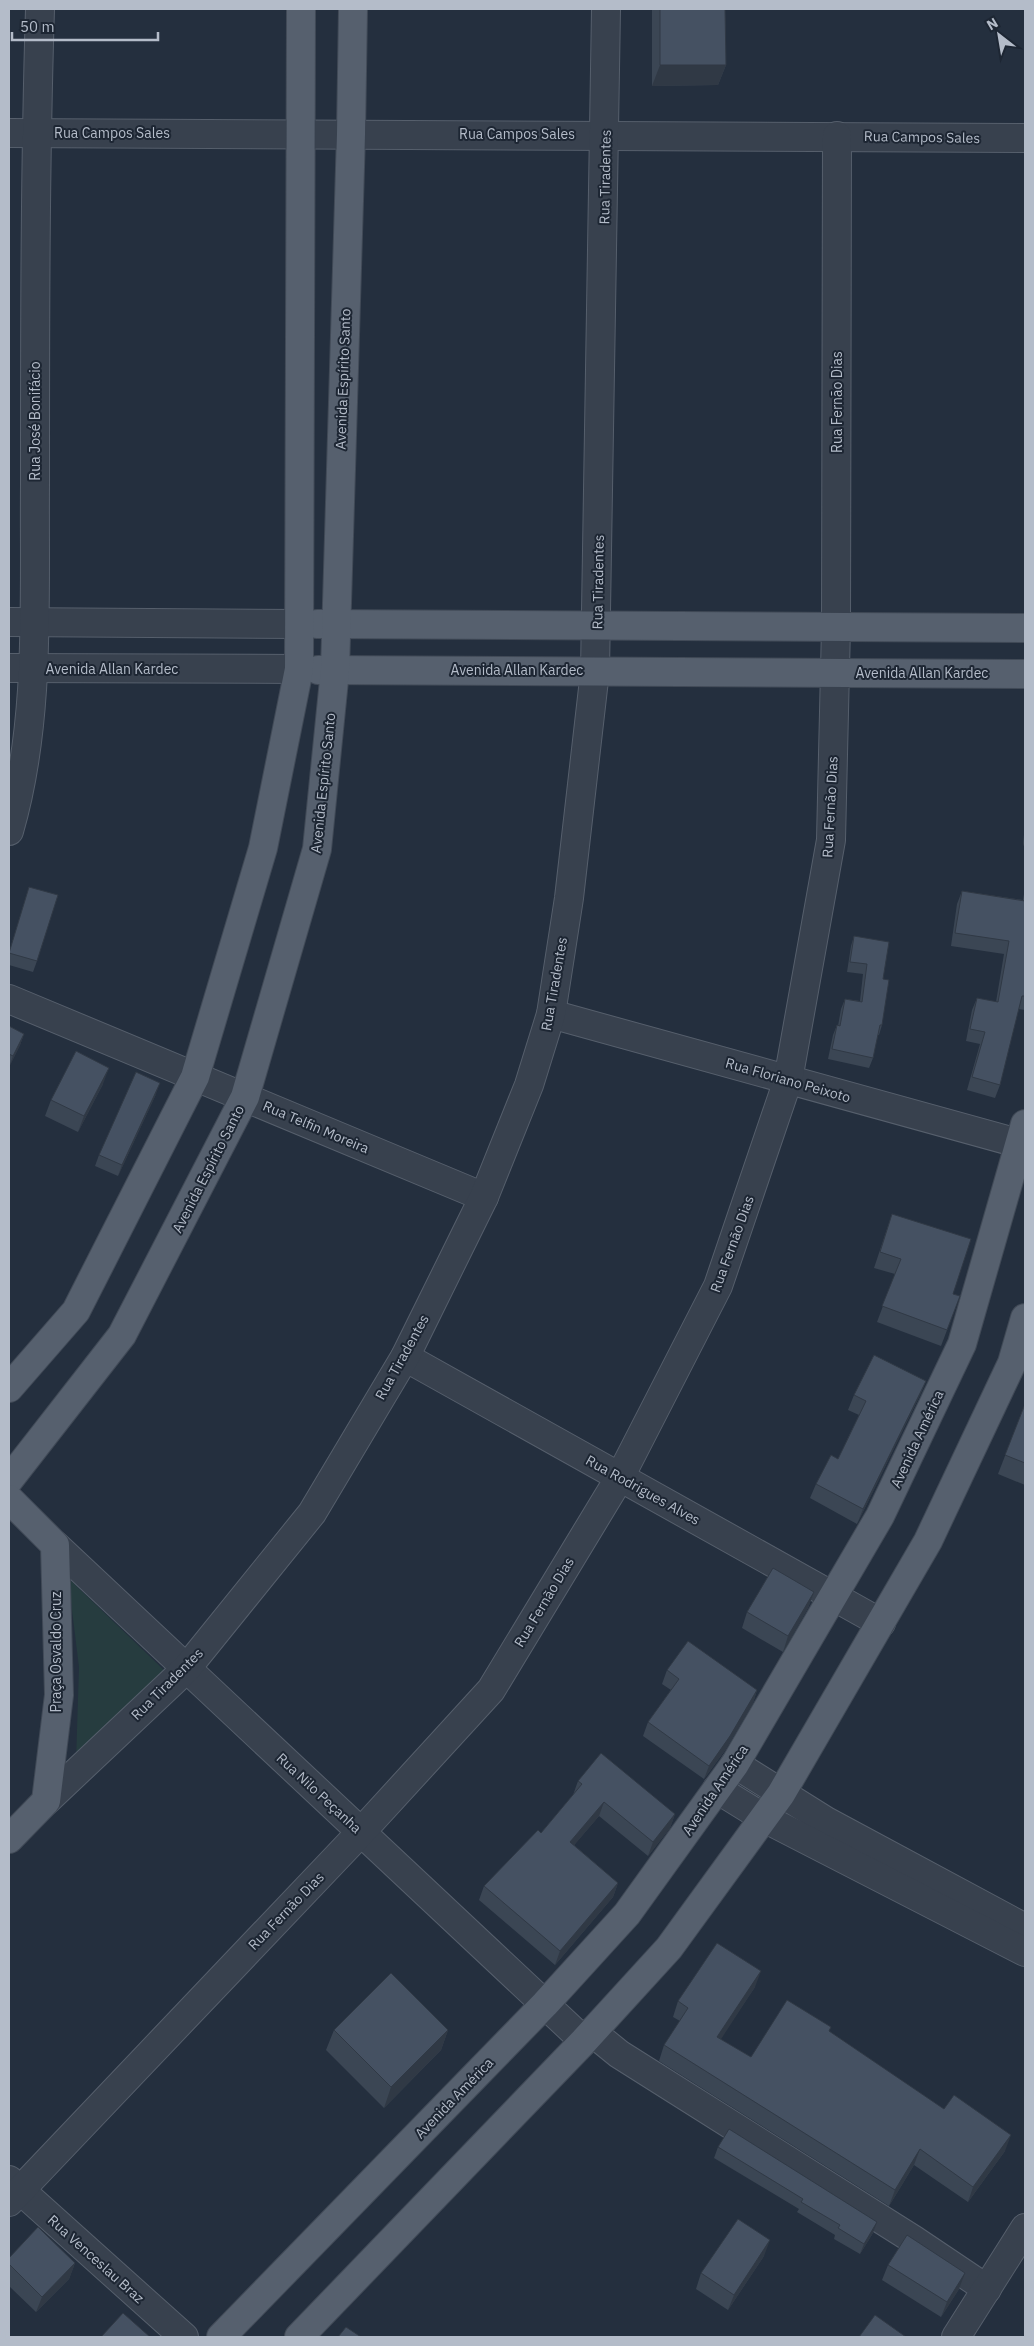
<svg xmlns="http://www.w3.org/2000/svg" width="1034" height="2346" viewBox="0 0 1034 2346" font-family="'IBM Plex Sans',sans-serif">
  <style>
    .green { fill: #263c3f }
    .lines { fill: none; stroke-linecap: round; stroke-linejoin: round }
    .minor-casing { stroke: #565f6c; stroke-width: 30 }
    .major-casing { stroke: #414a57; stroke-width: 30 }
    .minor { stroke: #38414e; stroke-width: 28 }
    .major { stroke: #56606e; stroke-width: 28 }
    .wall { fill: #3b4654 }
    .shaded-wall { fill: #303945 }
    .building { fill: #455162; stroke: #303945 }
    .labels { text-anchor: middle; stroke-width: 4; stroke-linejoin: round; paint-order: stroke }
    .street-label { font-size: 14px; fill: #b4bcc9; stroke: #1d2633 }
  </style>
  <rect width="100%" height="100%" fill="#242f3e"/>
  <path class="green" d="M68,1578L167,1673L76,1761L79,1667Z"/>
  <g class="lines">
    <defs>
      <g id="minor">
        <path d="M9,133L1025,138"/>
        <path d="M9,622L299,624"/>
        <path d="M9,668L299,669"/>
        <path d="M9,831C41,722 34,598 35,485C35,326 35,168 40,9"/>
        <path d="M9,999L484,1197"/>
        <path d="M551,1014L1025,1145"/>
        <path d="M405,1357L881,1623"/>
        <path d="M55,1545L584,2041"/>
        <path d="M735,1764L826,1821L1025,1928"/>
        <path d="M717,1789L764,1818L1025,1952"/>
        <path d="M46,1801L186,1669L312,1513L405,1357L484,1197L529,1085L551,1014L569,898L595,671L606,9"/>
        <path d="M592,2032L619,2054L914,2240L987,2289"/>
        <path d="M9,2180L184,2337"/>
        <path d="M9,2202L361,1832L491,1690L620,1477L718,1286L788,1080L831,840L836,627L837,136"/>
        <path d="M956,2337L1025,2228"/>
      </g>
      <g id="major">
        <path d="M317,624L1025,628"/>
        <path d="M318,670L1025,674"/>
        <path d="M9,1388L76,1311L195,1077L263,848L299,669L301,9"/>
        <path d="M9,1480L122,1335L245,1097L317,849L335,670L351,134L353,9"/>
        <path d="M9,1499L55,1545L59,1695L46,1801L9,1839"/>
        <path d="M221,2337L545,2004L627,1914L735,1764L880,1516L962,1344L1025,1124"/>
        <path d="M299,2337L584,2041L669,1948L781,1794L928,1541L1012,1363L1025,1318"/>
      </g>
    </defs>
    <use href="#minor" class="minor-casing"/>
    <use href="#major" class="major-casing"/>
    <use href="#minor" class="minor"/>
    <use href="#major" class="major"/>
  </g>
  <g class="wall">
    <path d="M652,9H725L726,65L718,85L652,86Z"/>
    <path d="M1025,824V846L1023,845Z"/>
    <path d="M29,887L37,961L33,972L9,965V953Z"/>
    <path d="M1025,888V1010L1018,1009L1000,1085L995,1098L967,1090L980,1044L966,1041L972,1010L977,998L996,1002L1004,954L951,946L957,904L962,891L1023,900Z"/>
    <path d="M854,936L883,979L882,1025L879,1035H877L873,1058L869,1068L828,1059L833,1035L837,1025L838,1026L841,1009L845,999L860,1001L863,974L847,972L851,946Z"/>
    <path d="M9,1026L24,1034L20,1045L9,1067Z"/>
    <path d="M103,1084L78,1132L45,1116L51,1100Z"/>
    <path d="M156,1094L118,1176L95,1166L99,1155Z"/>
    <path d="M892,1214L953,1294L960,1296L941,1346L877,1322L895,1274L874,1268Z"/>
    <path d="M926,1381L920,1395L857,1524L810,1498L816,1484L838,1459L859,1415L848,1410L854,1395Z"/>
    <path d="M1025,1404V1485L998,1474Z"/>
    <path d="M814,1592L808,1608L783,1652L742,1628L747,1612Z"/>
    <path d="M667,1670L757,1690L753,1703L726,1749L704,1779L643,1736L648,1722L671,1690L662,1684Z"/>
    <path d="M578,1781L675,1814L670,1828L648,1856L599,1816L574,1845L618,1883L613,1897L555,1965L479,1900L484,1886L541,1833L573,1795Z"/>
    <path d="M755,1987L720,2039L751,2057L830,2032L1005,2151L968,2202L914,2165L889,2206L659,2061L664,2045L680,2021L673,2017L678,2001Z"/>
    <path d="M334,2030H448L441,2050L384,2108L326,2050Z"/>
    <path d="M718,2147L873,2233L860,2254L834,2239L835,2235L797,2212L799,2209L714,2158Z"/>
    <path d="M764,2256L728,2310L696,2289L701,2273Z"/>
    <path d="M9,2258L75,2263L69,2279L36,2312L9,2286Z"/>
    <path d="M888,2265L959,2289L941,2317L882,2280Z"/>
  </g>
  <g class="shaded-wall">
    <path d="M660,65H726L718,85L652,86Z"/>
    <path d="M1025,838V846L1023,845Z"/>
    <path d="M24,1034L20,1045L9,1067L13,1056Z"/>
    <path d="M109,1068L103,1084L78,1132L84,1116Z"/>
    <path d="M160,1083L156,1094L118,1176L122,1165Z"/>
    <path d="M926,1381L920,1395L857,1524L863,1509Z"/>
    <path d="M814,1592L808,1608L783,1652L788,1636Z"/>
    <path d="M757,1690L753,1703L726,1749L704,1779L709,1766Z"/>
    <path d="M604,1802L599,1816L565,1856L570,1842Z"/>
    <path d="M675,1814L670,1828L648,1856L653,1842Z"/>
    <path d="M618,1883L613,1897L555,1965L560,1951Z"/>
    <path d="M761,1971L755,1987L712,2053L717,2037Z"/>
    <path d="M448,2030L441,2050L384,2108L391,2087Z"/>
    <path d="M1011,2135L1005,2151L968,2202L973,2187Z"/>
    <path d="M920,2149L914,2165L889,2206L895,2190Z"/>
    <path d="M877,2222L873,2233L860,2254L864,2244Z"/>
    <path d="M770,2240L764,2256L728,2310L734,2295Z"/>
    <path d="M75,2263L69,2279L36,2312L42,2297Z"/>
    <path d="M965,2273L959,2289L941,2317L947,2302Z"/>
  </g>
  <g class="building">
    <path d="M660,9H725L726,65H660Z"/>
    <path d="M29,887L58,895L37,961L9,953Z"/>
    <path d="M962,891L1025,901V996H1022L1000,1085L972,1077L985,1032L970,1029L977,998L998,1002L1009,941L955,933Z"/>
    <path d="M854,936L889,942L883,979L889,980L882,1025H880L873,1058L832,1049L837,1025L840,1026L845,999L862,1002L867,964L850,962Z"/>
    <path d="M9,1026L24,1034L13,1056L9,1054Z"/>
    <path d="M76,1051L109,1068L84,1116L51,1100Z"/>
    <path d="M136,1072L160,1083L122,1165L99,1155Z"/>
    <path d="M892,1214L971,1239L953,1294L960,1296L947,1330L882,1306L901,1259L880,1252Z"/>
    <path d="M874,1355L926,1381L863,1509L816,1484L831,1455L838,1459L866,1401L854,1395Z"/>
    <path d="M1025,1404V1463L1005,1455Z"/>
    <path d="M773,1568L814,1592L788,1636L747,1612Z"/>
    <path d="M688,1641L757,1690L730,1736L709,1766L648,1722L679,1679L667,1670Z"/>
    <path d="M601,1753L675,1814L653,1842L604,1802L570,1842L618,1883L560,1951L484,1886L538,1830L541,1833L582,1784L578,1781Z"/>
    <path d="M717,1943L761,1971L717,2037L751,2057L787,2000L831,2027L829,2031L944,2109L954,2095L1011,2135L973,2187L920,2149L895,2190L664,2045L688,2008L678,2001Z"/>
    <path d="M391,1973L448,2030L391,2087L334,2030Z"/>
    <path d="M729,2129L877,2222L864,2244L838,2228L840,2225L801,2202L803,2199L718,2147Z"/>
    <path d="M738,2219L770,2240L734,2295L701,2273Z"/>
    <path d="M38,2227L75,2263L42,2297L9,2264V2258Z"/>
    <path d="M907,2235L965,2273L947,2302L888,2265Z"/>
    <path d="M123,2313L150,2337H101Z"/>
    <path d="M875,2315L906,2337H859Z"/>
    <path d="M346,2327L361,2337H338Z"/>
  </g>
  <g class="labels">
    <g class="street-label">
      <text x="112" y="138">Rua Campos Sales</text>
      <text x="517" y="139">Rua Campos Sales</text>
      <text transform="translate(922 137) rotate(1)" y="5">Rua Campos Sales</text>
      <text transform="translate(605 177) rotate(-89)" y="5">Rua Tiradentes</text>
      <text transform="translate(343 379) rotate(-88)" y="5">Avenida Espírito Santo</text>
      <text transform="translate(837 402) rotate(-90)" y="5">Rua Fernão Dias</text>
      <text transform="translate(35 421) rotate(-90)" y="5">Rua José Bonifácio</text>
      <text transform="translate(598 582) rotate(-89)" y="5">Rua Tiradentes</text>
      <text x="112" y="674">Avenida Allan Kardec</text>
      <text x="517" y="675">Avenida Allan Kardec</text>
      <text x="922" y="678">Avenida Allan Kardec</text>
      <text transform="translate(323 783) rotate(-84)" y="5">Avenida Espírito Santo</text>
      <text transform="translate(830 807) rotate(-87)" y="5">Rua Fernão Dias</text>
      <text transform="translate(554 984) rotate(-80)" y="5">Rua Tiradentes</text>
      <text transform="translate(788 1080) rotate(16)" y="5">Rua Floriano Peixoto</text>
      <text transform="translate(316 1127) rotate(23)" y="5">Rua Telfin Moreira</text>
      <text transform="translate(208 1169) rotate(-63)" y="5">Avenida Espírito Santo</text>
      <text transform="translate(732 1244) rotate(-70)" y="5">Rua Fernão Dias</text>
      <text transform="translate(402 1357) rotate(-61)" y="5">Rua Tiradentes</text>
      <text transform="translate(917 1439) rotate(-65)" y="5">Avenida América</text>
      <text transform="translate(643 1490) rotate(29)" y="5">Rua Rodrigues Alves</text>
      <text transform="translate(544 1602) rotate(-59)" y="5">Rua Fernão Dias</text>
      <text transform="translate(56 1652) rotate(-90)" y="5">Praça Osvaldo Cruz</text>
      <text transform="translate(167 1684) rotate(-45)" y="5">Rua Tiradentes</text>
      <text transform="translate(715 1790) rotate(-56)" y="5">Avenida América</text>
      <text transform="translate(319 1793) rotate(43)" y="5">Rua Nilo Peçanha</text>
      <text transform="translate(286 1911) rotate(-46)" y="5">Rua Fernão Dias</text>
      <text transform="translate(454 2098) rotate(-46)" y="5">Avenida América</text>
      <text transform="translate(96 2259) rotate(42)" y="5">Rua Venceslau Braz</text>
    </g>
  </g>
  <rect width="1034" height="2346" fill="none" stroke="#b4bcc9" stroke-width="20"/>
  <g transform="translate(999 35) rotate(329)" stroke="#1d2633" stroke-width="4" paint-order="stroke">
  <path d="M0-4L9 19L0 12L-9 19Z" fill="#b4bcc9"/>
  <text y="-8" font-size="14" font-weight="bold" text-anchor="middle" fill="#b4bcc9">N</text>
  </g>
  <path d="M12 32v8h146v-8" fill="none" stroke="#b4bcc9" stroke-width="2.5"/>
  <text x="20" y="32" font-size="15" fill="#b4bcc9" stroke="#1d2633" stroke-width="4" paint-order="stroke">50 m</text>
</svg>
